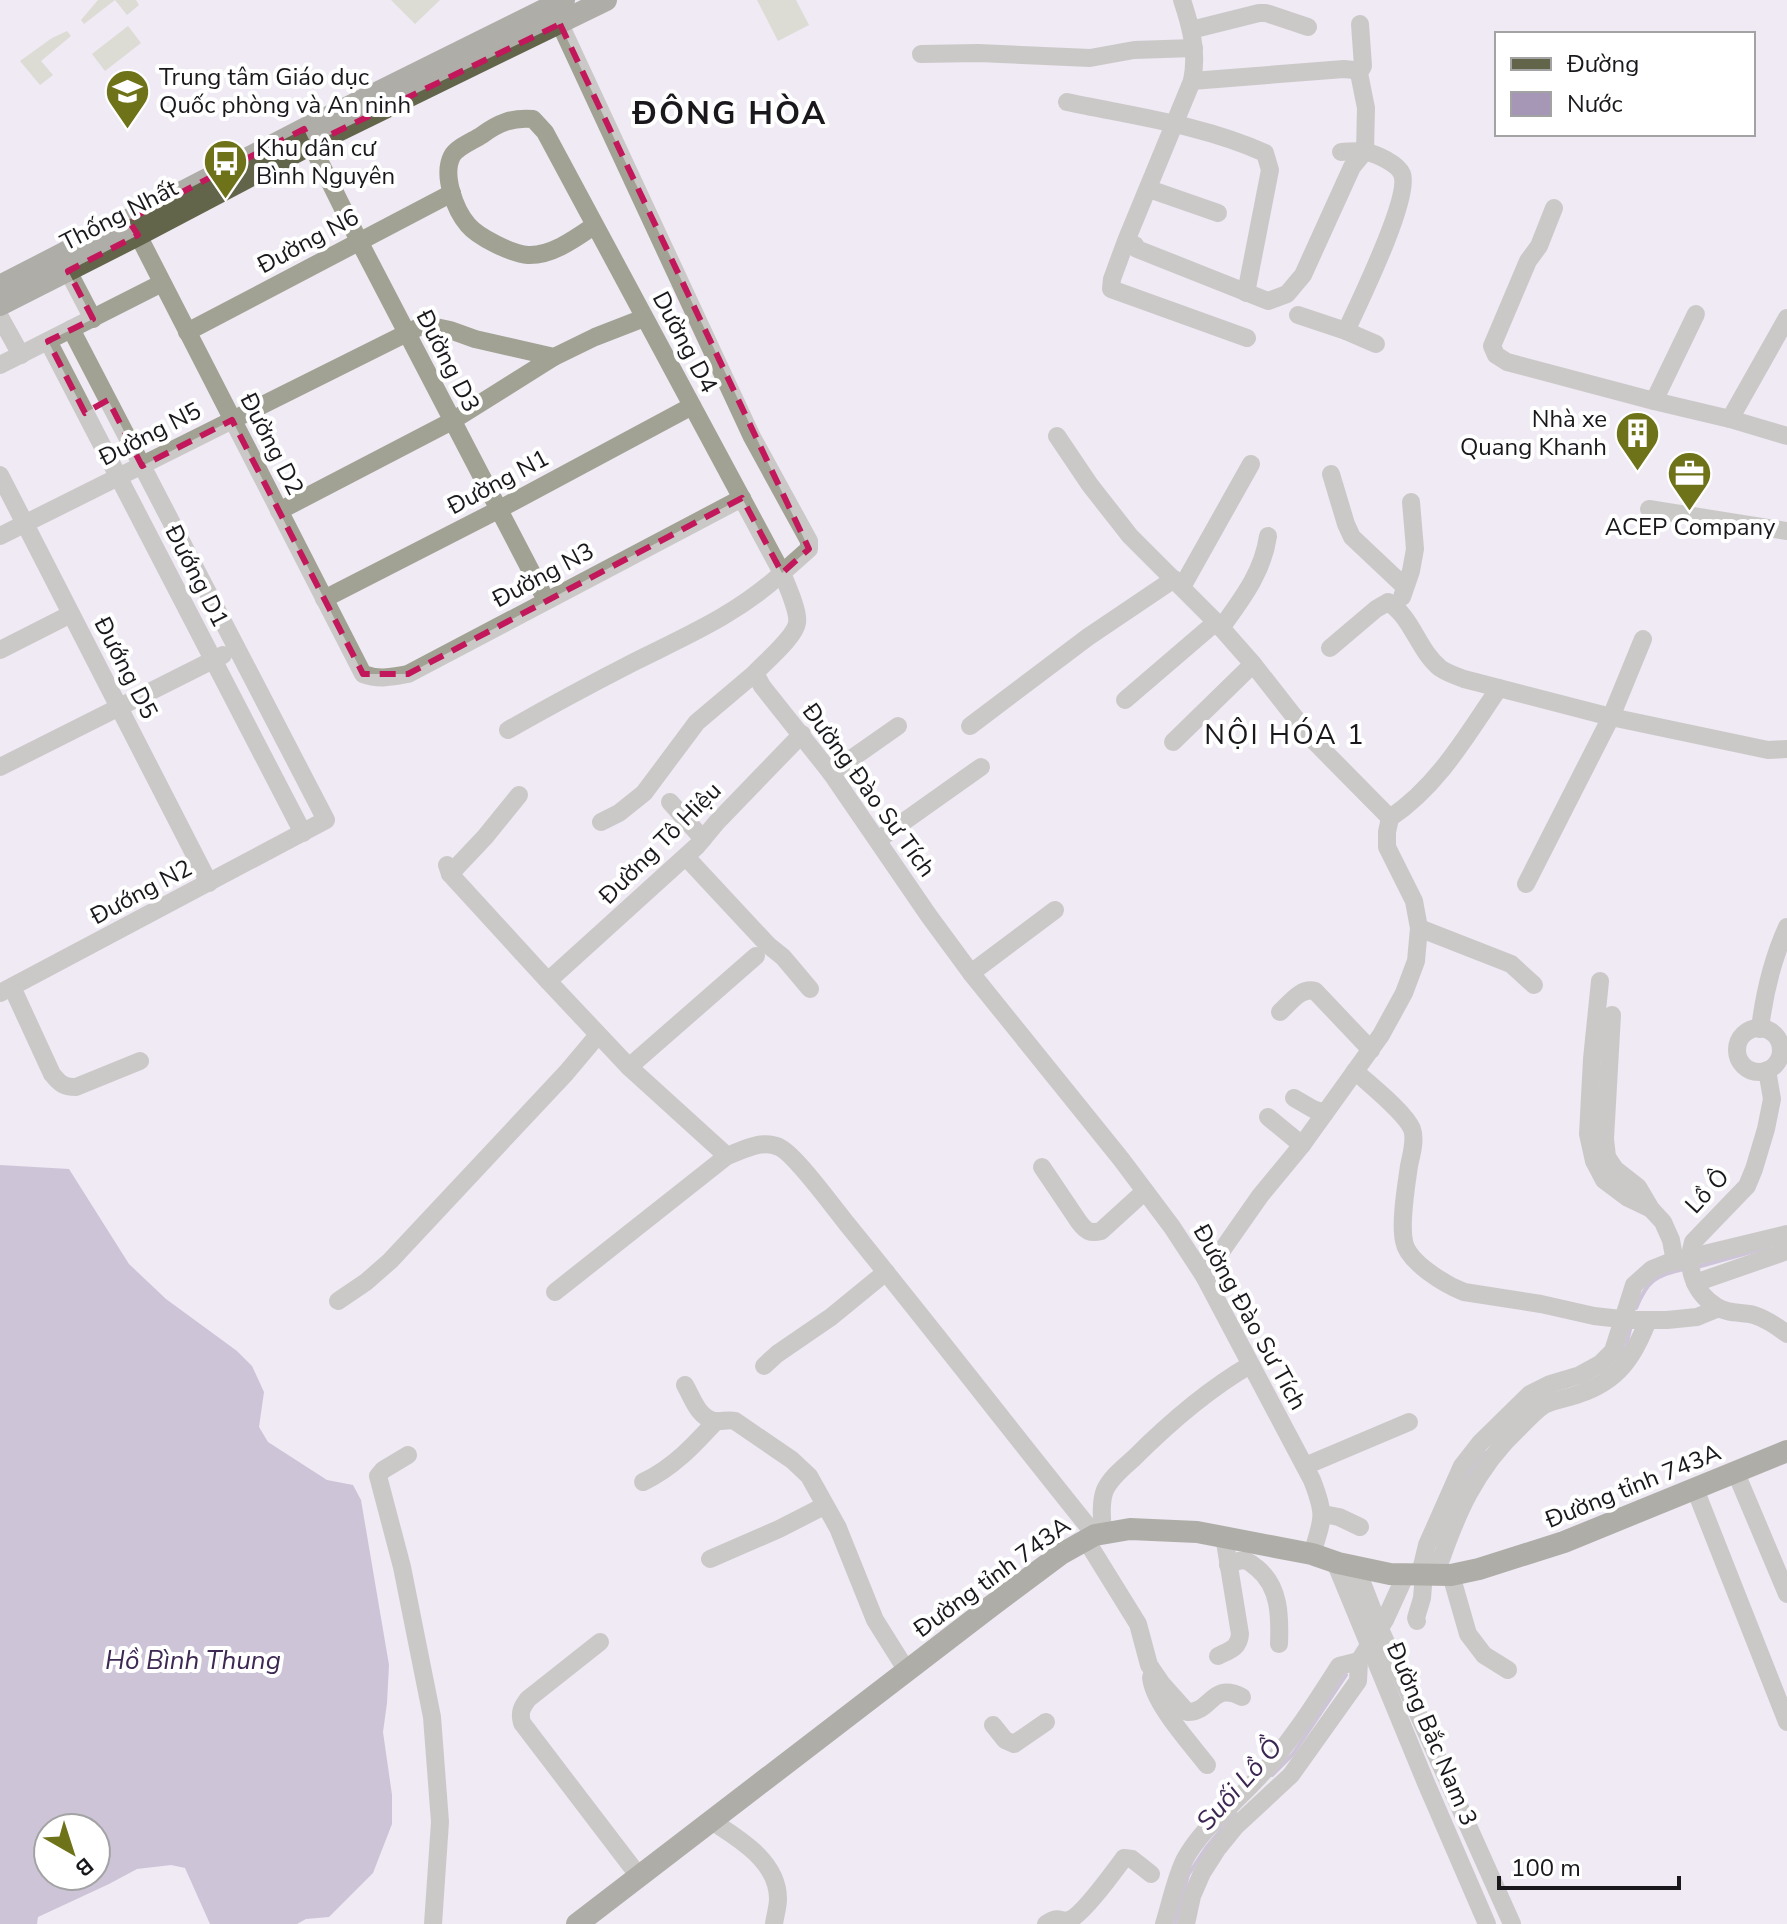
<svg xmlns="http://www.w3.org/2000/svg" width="1787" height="1924" viewBox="0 0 1787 1924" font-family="'Nunito Sans',sans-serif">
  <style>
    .green { fill: #c8ccad }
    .water { fill: #a697b7; fill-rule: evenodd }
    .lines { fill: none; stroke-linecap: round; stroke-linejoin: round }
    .stream { stroke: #a697b7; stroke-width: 4 }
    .minor { stroke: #a1a293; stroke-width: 18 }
    .major { stroke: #62654a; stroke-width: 22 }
    .marked { fill: none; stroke: #c2185b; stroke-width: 6; stroke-dasharray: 16 10; stroke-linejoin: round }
    .labels { text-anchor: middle; stroke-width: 8; stroke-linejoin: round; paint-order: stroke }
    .poi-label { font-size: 24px; fill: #1a181c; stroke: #fff; text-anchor: start }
    .street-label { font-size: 24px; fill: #1a181c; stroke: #fff }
    .water-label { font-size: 26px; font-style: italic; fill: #3d2753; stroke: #fff }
    .quarter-label { font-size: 28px; letter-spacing: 2px; fill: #1a181c; stroke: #fff }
    .district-label { font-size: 32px; font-weight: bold; letter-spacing: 2px; fill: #1a181c; stroke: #fff }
  </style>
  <rect width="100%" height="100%" fill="#efeaf4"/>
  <g class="green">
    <path d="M98,0H136L139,5L127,15L115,0L84,24L81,20Z"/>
    <path d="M391,0H440L415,24Z"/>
    <path d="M757,0H796L809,25L778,41Z"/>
    <path d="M128,26L141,43L105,71L92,54Z"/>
    <path d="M67,31L71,36L41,61L53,75L40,85L20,61L52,38Z"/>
  </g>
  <path class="water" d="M0,1165L69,1169L129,1264L166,1299L237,1351L252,1366L264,1392L259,1427L268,1442L327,1480L353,1485L361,1500L389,1665L387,1703L383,1732L392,1795V1824L373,1873L329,1917L306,1919L297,1924H210L185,1868L171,1865L137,1869L109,1884L38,1917L37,1924H0ZM48,1828H96V1876H48Z"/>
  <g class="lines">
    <g class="stream">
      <path d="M1697,1267L1769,1247"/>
      <path d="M1636,1308C1647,1281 1655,1275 1684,1269"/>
      <path d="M1621,1354L1626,1346L1631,1325"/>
      <path d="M1463,1485L1472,1468L1485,1453"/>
      <path d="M1272,1775L1293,1754L1346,1675"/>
      <path d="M1175,1924L1188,1875L1206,1848L1235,1813"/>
    </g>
    <g class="minor">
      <path d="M1182,0C1191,27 1198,53 1192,81L1126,241L1112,279L1111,289L1247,338"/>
      <path d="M560,24L752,437L809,541V549L782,573C787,586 799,611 797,623C795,637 765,662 755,673L762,686L831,773L929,916L971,973L1121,1159L1172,1227L1204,1276L1312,1480C1326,1516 1323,1518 1312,1554"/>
      <path d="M1360,24L1363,66L1359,73L1366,108L1365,151"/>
      <path d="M1191,30L1259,13H1266L1308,27"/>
      <path d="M921,54L978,53L1090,58L1134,50L1194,48"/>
      <path d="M1192,81L1344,69L1354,70L1359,73"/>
      <path d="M1067,102C1133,116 1203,125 1265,153L1270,170L1246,293"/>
      <path d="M311,144L359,241L546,600"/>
      <path d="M1149,189L1218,213"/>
      <path d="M1554,208L1539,246L1528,261L1492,346L1496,355L1507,362L1654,401L1730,419L1787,436"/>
      <path d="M138,235L363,674C379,680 391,677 408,674L742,498"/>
      <path d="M1135,245L1137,249L1268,301L1287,294L1303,275L1352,167L1365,151"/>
      <path d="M68,271L93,319"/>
      <path d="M1298,315L1346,331C1358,305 1411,197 1402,174C1398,164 1377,154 1366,152C1358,150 1349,152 1341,152"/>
      <path d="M0,317L21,355"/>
      <path d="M1346,331L1376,344"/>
      <path d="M187,332L452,193"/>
      <path d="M48,341L303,833"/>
      <path d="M0,365L162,283"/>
      <path d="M1654,401L1696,314"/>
      <path d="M1730,419L1787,318"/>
      <path d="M1057,436L1090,485L1130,536L1216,622L1253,664L1311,738L1390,818C1438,786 1467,735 1499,688"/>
      <path d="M1331,474L1346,524L1352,537L1405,587"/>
      <path d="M0,475L209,883"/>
      <path d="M1649,509L1787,531"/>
      <path d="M279,511L452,421L554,357"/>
      <path d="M0,536L419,327L431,326L450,330L475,339L554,357L595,337L644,318"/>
      <path d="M1182,587L1251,464"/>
      <path d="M1402,597L1411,571L1415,549L1411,502"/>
      <path d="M324,599L498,510L692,406"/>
      <path d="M1221,628C1242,599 1263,572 1268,536"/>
      <path d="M1330,648L1376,609L1388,602C1412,617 1418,650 1440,668C1447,673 1456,676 1464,679L1611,717L1768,750L1787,749"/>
      <path d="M0,650L71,614"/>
      <path d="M1125,700L1216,622"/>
      <path d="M970,726L1088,637L1174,579"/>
      <path d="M508,730C550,706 591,684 634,662C686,636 738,614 782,573L545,132L533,119C513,117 498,123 482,135C473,141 457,147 452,156C442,175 455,210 468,225C478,237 512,254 528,255C552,256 576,238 595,225"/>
      <path d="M1173,742L1253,664"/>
      <path d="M0,767L223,655"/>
      <path d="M831,773L898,726"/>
      <path d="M670,802L703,839"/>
      <path d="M601,822L619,813L644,793L697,722L755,673"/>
      <path d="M878,840L981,767"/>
      <path d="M686,857L768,945L783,957L810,989"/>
      <path d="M447,865L450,874L548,981L629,1067L727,1156"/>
      <path d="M450,874L485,837L519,795"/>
      <path d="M1526,884L1611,717L1643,639"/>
      <path d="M1419,928L1511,964L1534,985"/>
      <path d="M971,973L1055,910"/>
      <path d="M548,981L697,846L717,822L802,734"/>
      <path d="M1600,981L1592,1059L1588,1134L1594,1161L1604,1180L1628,1198L1651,1209"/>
      <path d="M12,987L52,1074C60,1084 64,1087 76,1087L140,1061"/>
      <path d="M0,993L326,820L71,329"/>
      <path d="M1280,1012C1290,1003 1301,987 1315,991L1371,1050"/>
      <path d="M1612,1015L1605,1139L1607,1157L1615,1169L1638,1187L1651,1209L1663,1222L1671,1240L1675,1262"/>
      <circle cx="1759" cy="1050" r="22"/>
      <path d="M1760,1029C1764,995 1773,958 1787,927"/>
      <path d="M629,1067L756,956"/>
      <path d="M1767,1070L1772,1099L1766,1129L1754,1169L1747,1186L1693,1242C1685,1267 1694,1293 1717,1307C1728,1314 1742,1312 1754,1315C1766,1319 1778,1327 1787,1334"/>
      <path d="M1355,1071C1370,1085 1405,1112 1412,1129C1416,1140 1411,1156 1409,1166C1406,1187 1400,1222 1404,1241C1407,1262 1446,1285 1464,1292L1541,1304L1594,1316L1630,1320H1667L1697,1317L1719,1308"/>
      <path d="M1294,1098L1313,1109L1325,1113"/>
      <path d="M1268,1117L1302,1145"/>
      <path d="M1042,1167L1079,1222C1086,1231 1090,1234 1101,1231L1145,1191"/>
      <path d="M1204,1276L1260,1196L1302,1145L1381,1035L1404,993L1416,961L1419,928L1414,901L1387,847V832L1390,818"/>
      <path d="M1695,1283L1787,1251"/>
      <path d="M555,1292L727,1156C743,1150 762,1139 779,1147C795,1154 834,1208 847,1224C931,1327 1012,1432 1095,1535"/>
      <path d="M338,1301L366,1282L390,1261L566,1073L598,1035"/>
      <path d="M764,1366L777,1354L831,1317L886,1272"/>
      <path d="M685,1385C692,1397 698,1418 715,1421C722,1422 728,1419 735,1421L792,1460L809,1476L838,1528L875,1620L907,1671"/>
      <path d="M408,1455L383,1470L378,1476L402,1567L432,1717L440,1822L433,1924"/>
      <path d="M1305,1466L1409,1422"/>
      <path d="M1736,1473L1787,1594"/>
      <path d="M643,1482C673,1468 694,1445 716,1421"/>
      <path d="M1695,1489L1787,1722"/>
      <path d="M1323,1514L1339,1517L1360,1527"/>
      <path d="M1103,1533C1102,1519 1100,1503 1105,1490C1111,1477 1124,1467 1134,1458C1169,1423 1207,1390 1250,1365"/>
      <path d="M1086,1540L1138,1624L1149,1665L1162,1684L1187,1712C1212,1713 1211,1681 1242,1697"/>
      <path d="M710,1559L779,1529L824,1506"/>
      <path d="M1335,1562L1426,1783L1487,1924"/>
      <path d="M1228,1565C1234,1563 1241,1559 1246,1561C1249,1561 1255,1567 1257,1568C1280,1587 1280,1616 1279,1644"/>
      <path d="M1356,1567L1380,1629L1512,1924"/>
      <path d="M1420,1574L1427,1545L1462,1466L1480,1443L1530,1394L1550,1384L1580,1375L1600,1364L1613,1351L1634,1285L1652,1269L1667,1263L1787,1234"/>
      <path d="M1436,1574C1455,1517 1475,1468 1521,1426C1528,1419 1536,1410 1544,1405C1554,1400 1568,1398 1579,1394C1618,1381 1634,1357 1648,1320"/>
      <path d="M1451,1575L1468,1634L1484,1655L1508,1670"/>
      <path d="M1417,1621L1416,1618L1422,1598L1424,1574"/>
      <path d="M600,1642L528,1699C522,1707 519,1712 522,1723L638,1875"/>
      <path d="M1218,1656C1230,1650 1239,1648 1240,1634L1224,1536"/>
      <path d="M1151,1677C1153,1703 1191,1744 1207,1765"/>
      <path d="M993,1725L1005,1740L1014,1744L1046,1722"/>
      <path d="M710,1820C738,1838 778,1861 778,1899C778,1907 775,1916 774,1924"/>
      <path d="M1046,1924C1061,1914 1058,1923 1069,1920C1082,1916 1115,1870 1124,1858L1132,1859L1151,1874"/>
      <path d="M1164,1924C1170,1905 1176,1876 1185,1859C1202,1828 1231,1807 1255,1781C1288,1746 1313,1707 1339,1666L1359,1661"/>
      <path d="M1186,1924L1192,1896L1202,1873L1218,1848L1235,1827L1291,1775L1358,1681L1359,1661L1385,1620L1406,1574"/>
    </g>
    <g class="major">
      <path d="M0,286L304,129L564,0"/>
      <path d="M0,305L138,235L311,144L606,0"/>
      <path d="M577,1924L990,1607L1061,1554L1095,1535L1130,1529L1197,1532L1312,1554L1338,1563L1390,1574L1451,1575L1479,1569L1564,1542L1787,1451"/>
    </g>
  </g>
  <path d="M0 0H1787V1924H0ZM560,24L809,549L782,573L742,498L408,674H363L232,420L142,466L108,400L85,413L48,341L93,319L68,271L138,235L128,220L304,129L311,144Z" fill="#efeaf4" fill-opacity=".55" fill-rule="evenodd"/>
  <path class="marked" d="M560,24L809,549L782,573L742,498L408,674H363L232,420L142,466L108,400L85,413L48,341L93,319L68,271L138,235L128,220L304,129L311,144Z"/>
  <defs>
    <symbol id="school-pin" viewBox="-11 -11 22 30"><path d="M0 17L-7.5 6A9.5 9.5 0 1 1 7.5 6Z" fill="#6e7218" stroke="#fff"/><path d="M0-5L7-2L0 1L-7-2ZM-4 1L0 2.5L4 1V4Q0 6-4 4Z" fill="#fff"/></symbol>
    <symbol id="bus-pin" viewBox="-11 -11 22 30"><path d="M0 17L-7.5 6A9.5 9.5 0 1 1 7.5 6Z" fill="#6e7218" stroke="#fff"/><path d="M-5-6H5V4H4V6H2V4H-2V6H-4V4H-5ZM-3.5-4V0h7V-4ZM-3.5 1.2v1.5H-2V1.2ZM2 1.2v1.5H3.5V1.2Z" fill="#fff"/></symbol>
    <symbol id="building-pin" viewBox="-11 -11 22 30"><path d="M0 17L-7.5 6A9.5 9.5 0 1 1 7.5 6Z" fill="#6e7218" stroke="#fff"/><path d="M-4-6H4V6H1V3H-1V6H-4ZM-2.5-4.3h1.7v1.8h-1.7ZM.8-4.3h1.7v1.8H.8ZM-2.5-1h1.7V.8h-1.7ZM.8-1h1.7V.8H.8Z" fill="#fff"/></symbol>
    <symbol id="office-pin" viewBox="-11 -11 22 30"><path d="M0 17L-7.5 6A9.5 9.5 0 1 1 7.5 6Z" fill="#6e7218" stroke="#fff"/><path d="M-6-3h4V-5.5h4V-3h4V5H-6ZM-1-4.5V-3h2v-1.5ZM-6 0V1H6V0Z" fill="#fff"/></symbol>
  </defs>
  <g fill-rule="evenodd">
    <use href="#school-pin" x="102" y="66" width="51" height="69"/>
    <use href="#bus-pin" x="200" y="136" width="51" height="69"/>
    <use href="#building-pin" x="1612" y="408" width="51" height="69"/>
    <use href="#office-pin" x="1664" y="448" width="51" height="69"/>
  </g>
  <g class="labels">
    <g class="poi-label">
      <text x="159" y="85">Trung tâm Giáo dục<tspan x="159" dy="28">Quốc phòng và An ninh</tspan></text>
      <text x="256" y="156">Khu dân cư<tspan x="256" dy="28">Bình Nguyên</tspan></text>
      <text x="1607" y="427" text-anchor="end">Nhà xe<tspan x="1607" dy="28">Quang Khanh</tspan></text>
      <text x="1690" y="535" text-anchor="middle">ACEP Company</text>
    </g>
    <g class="street-label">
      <text transform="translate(119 215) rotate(-27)" y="8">Thống Nhất</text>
      <text transform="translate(308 241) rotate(-28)" y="8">Đường N6</text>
      <text transform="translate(685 342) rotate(62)" y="8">Dường D4</text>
      <text transform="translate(448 361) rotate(63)" y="8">Đường D3</text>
      <text transform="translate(150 434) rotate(-27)" y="8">Đường N5</text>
      <text transform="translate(272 444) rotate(63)" y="8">Đường D2</text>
      <text transform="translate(498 482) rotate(-28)" y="8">Đường N1</text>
      <text transform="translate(543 575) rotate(-28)" y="8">Đường N3</text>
      <text transform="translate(197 576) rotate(63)" y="8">Đướng D1</text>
      <text transform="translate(126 668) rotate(63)" y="8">Đướng D5</text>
      <text transform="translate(869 790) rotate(54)" y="8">Đường Đào Sư Tích</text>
      <text transform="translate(660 843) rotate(-45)" y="8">Đường Tô Hiệu</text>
      <text transform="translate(141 892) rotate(-28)" y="8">Đướng N2</text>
      <text transform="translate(1707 1191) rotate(-47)" y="8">Lồ Ô</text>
      <text transform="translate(1250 1317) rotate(61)" y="8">Đường Đào Sư Tích</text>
      <text transform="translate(1633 1486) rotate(-22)" y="8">Đường tỉnh 743A</text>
      <text transform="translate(992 1577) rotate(-36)" y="8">Đường tỉnh 743A</text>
      <text transform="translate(1432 1734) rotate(67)" y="8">Đường Bắc Nam 3</text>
    </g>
    <g class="water-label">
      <text x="193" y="1669">Hồ Bình Thung</text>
      <text transform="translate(1239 1784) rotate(-48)" y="9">Suối Lồ Ồ</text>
    </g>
    <g class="quarter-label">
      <text x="1285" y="744">NỘI HÓA 1</text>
    </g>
    <g class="district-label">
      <text x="730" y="124">ĐÔNG HÒA</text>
    </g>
  </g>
  <rect x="1495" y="32" width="260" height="104" fill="#ffffff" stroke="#a3a3a4" stroke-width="2"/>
  <rect x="1511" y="58" width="40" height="12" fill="#62654a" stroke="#a3a3a4" stroke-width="2"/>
  <text x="1567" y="72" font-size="24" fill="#1a181c">Đường</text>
  <rect x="1511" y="92" width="40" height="24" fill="#a697b7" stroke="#a3a3a4" stroke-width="2"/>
  <text x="1567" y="112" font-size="24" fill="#1a181c">Nước</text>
  <g transform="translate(72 1852) rotate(141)"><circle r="38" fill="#ffffff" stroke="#a3a3a4" stroke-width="2"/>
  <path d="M0-6L14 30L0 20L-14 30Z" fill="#6e7218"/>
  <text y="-12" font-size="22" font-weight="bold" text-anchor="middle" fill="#1a181c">B</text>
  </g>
  <path d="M1499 1876v12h180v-12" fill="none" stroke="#1a181c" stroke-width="4"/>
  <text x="1511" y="1876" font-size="24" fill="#1a181c" stroke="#ffffff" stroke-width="6" paint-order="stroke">100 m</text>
</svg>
